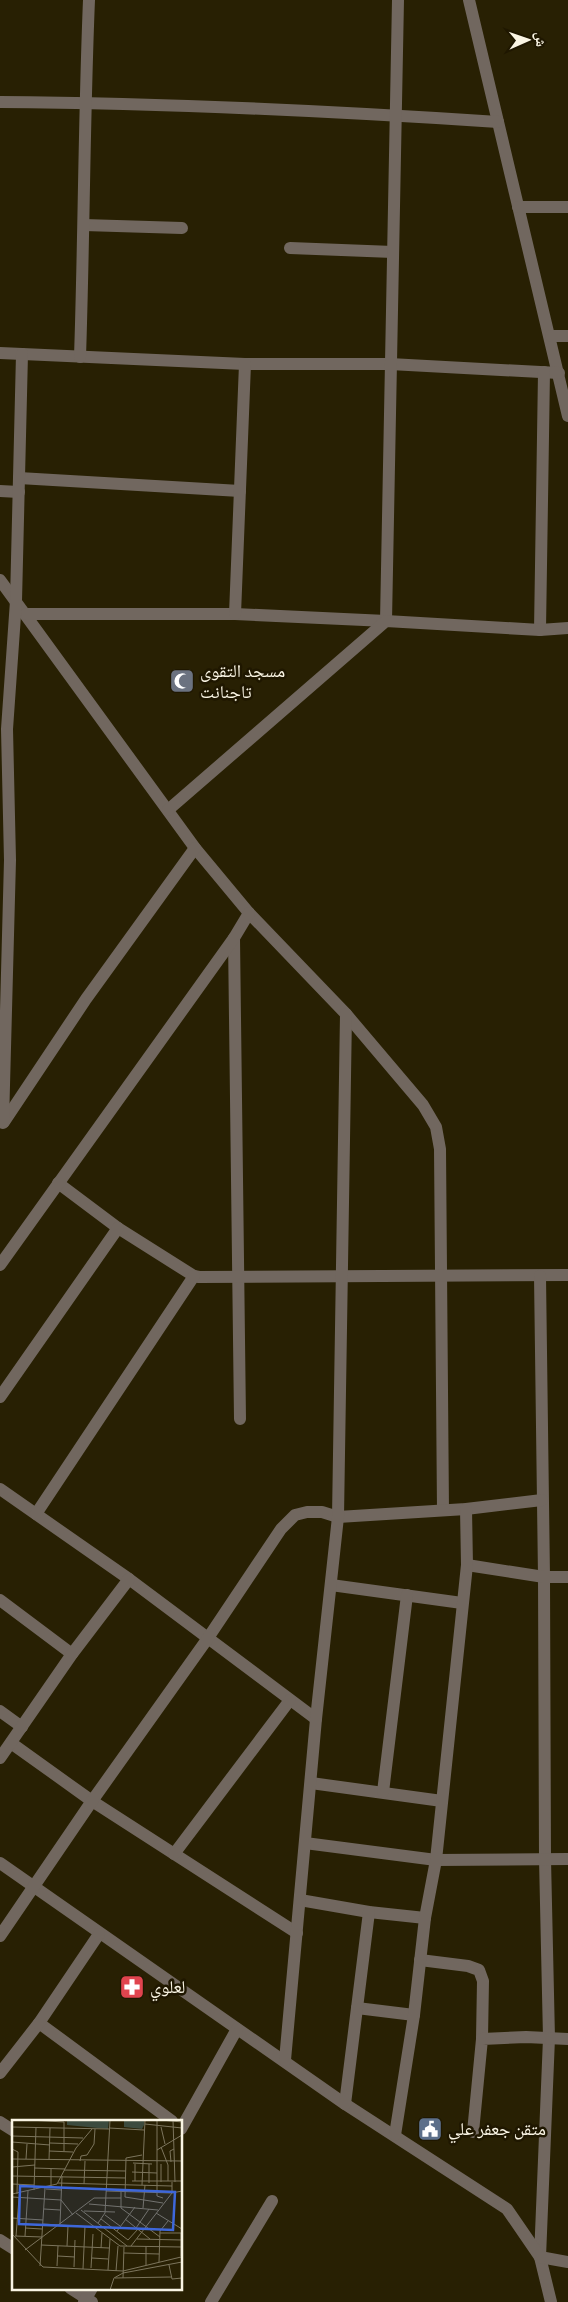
<svg xmlns="http://www.w3.org/2000/svg" width="568" height="2302" viewBox="0 0 568 2302" font-family="'Crimson Pro','Noto Naskh Arabic',serif">
  <style>
    .lines { fill: none; stroke-linecap: round; stroke-linejoin: round }
    .minor { stroke: #71675f; stroke-width: 12 }
    .labels { text-anchor: middle; stroke-width: 5; stroke-linejoin: round; paint-order: stroke }
    .poi-label { font-size: 18px; fill: #faf5e4; stroke: #1f1700; text-anchor: start }
    .inset-road { fill: none; stroke: #7c755d; stroke-width: 1 }
    .view { fill: #3e67da; fill-opacity: 0.15; stroke: #3e67da; stroke-width: 2.5 }
    .inset-edge { fill: none; stroke: #faf5e4; stroke-width: 2.5 }
  </style>
  <rect width="100%" height="100%" fill="#282003"/>
  <g class="lines">
    <g class="minor">
      <path d="M469,0L568,416"/>
      <path d="M0,102C166,103 332,111 498,122"/>
      <path d="M518,207H568"/>
      <path d="M84,225L182,228"/>
      <path d="M290,248L393,252"/>
      <path d="M551,336H568"/>
      <path d="M0,353L245,364H390L559,373"/>
      <path d="M80,357C84,238 84,119 89,0"/>
      <path d="M19,478L240,491"/>
      <path d="M0,491L19,492"/>
      <path d="M0,580L195,848L249,913L346,1014L423,1105L436,1127L440,1149L443,1510"/>
      <path d="M26,614H235L386,621L398,0"/>
      <path d="M235,614L245,364"/>
      <path d="M540,630L544,372"/>
      <path d="M168,810L386,621L540,630L568,628"/>
      <path d="M234,938L240,1419"/>
      <path d="M4,1122L86,999L195,848"/>
      <path d="M3,1123L10,860L7,729L16,601L22,354"/>
      <path d="M58,1183L118,1228L194,1276L199,1277L568,1275"/>
      <path d="M0,1265L234,938L249,913"/>
      <path d="M540,1276L544,1577L545,1859L549,2038L540,2257L551,2302"/>
      <path d="M0,1397L118,1228"/>
      <path d="M0,1489L129,1579L316,1719"/>
      <path d="M36,1514L194,1276"/>
      <path d="M467,1565L544,1577H568"/>
      <path d="M331,1585L462,1603"/>
      <path d="M0,1600L72,1654"/>
      <path d="M0,1711L22,1727"/>
      <path d="M11,1743L92,1801L297,1933"/>
      <path d="M0,1758L72,1654L129,1579"/>
      <path d="M311,1783L442,1801"/>
      <path d="M383,1792L407,1595"/>
      <path d="M305,1843L436,1860L568,1859"/>
      <path d="M174,1854L290,1700"/>
      <path d="M0,1863L345,2104L507,2209L540,2257L568,2262"/>
      <path d="M300,1900L369,1912L425,1918"/>
      <path d="M0,1936L92,1801L208,1638L281,1529L295,1515L307,1512H322L338,1517L466,1509L542,1500"/>
      <path d="M420,1960L468,1966L479,1970L483,1981L482,2039"/>
      <path d="M357,2008L414,2015"/>
      <path d="M39,2023L172,2121"/>
      <path d="M285,2060L316,1719L338,1517L346,1014"/>
      <path d="M0,2073L39,2023L99,1934"/>
      <path d="M345,2104L369,1912"/>
      <path d="M0,2122L14,2131"/>
      <path d="M181,2129L237,2029"/>
      <path d="M473,2132L482,2039L526,2037L568,2039"/>
      <path d="M395,2135L414,2015L425,1918L436,1860L467,1565L466,1509"/>
      <path d="M0,2240L14,2249"/>
      <path d="M70,2288L92,2302"/>
      <path d="M84,2302L92,2288"/>
      <path d="M211,2302L272,2201"/>
    </g>
  </g>
  <defs>
    <symbol id="mosque-square" viewBox="-11 -11 22 22"><rect x="-9" y="-9" width="18" height="18" rx="4" fill="#6b7280" stroke="#1f1700"/><path d="M3.5-4.9A6 6 0 1 0 3.5 4.9A5 5 0 1 1 3.5-4.9Z" fill="#fff"/></symbol>
    <symbol id="pharmacy-square" viewBox="-11 -11 22 22"><rect x="-9" y="-9" width="18" height="18" rx="4" fill="#e0444e" stroke="#1f1700"/><path d="M-2-6h4v4h4v4h-4v4h-4v-4h-4v-4h4Z" fill="#fff"/></symbol>
    <symbol id="civic-square" viewBox="-11 -11 22 22"><rect x="-9" y="-9" width="18" height="18" rx="4" fill="#5c6f8a" stroke="#1f1700"/><path d="M-.6-6.5H3V-4.5H.6V-3L4-1V1h2V6H-6V1h2V-1L-.6-3ZM-1.2 2.5V6h2.4V2.5Z" fill="#fff"/></symbol>
  </defs>
  <g fill-rule="evenodd">
    <use href="#mosque-square" x="168" y="667" width="28" height="28"/>
    <use href="#pharmacy-square" x="118" y="1973" width="28" height="28"/>
    <use href="#civic-square" x="416" y="2115" width="28" height="28"/>
  </g>
  <g class="labels">
    <g class="poi-label">
      <text x="200" y="677">مسجد التقوى<tspan x="200" dy="21">تاجنانت</tspan></text>
      <text x="150" y="1993">لعلوي</text>
      <text x="448" y="2135">متقن جعفر علي</text>
    </g>
  </g>
  <g transform="translate(12 2120)">
    <rect width="170" height="170" fill="#282003"/>
    <path d="M97,0L96,9L55,5V1H46ZM112,0H132V5L130,9L112,7Z" fill="#3c4b3e"/>
    <path class="inset-road" d="M17,0L52,2V31M145,0V76L151,78M149,0L170,2M161,0L163,62M133,4L170,8M0,7L97,9M149,7L153,24M97,8L132,10M0,16L71,18M0,22L38,25M38,23L66,24M149,27L156,45V61M0,29L6,32L5,74M145,30L170,15M37,31L61,32M0,39L170,41M14,39L15,24M37,40L38,8M68,41L69,36L75,35L82,24L83,9M159,42L158,31L162,29M121,43L140,44M149,44V62M0,47L23,45M22,48L53,49M52,50L114,51M120,52L145,53M0,56L114,58M50,56L49,80L61,95M120,61H170M123,61V44M46,63L160,66M137,63V44M0,64L22,65M72,64L73,41M130,65L133,0M39,67V49M34,69L50,70M22,70L24,7M94,71L160,73L170,71M109,72V88L148,117M0,74L45,64L64,28L80,9M0,77L49,80L48,104M113,77L114,38L130,35M113,77L151,83M77,84L146,90M131,88L133,65M32,89L48,90M69,90L115,126M72,91L103,92M64,93L108,126L170,127M144,93L170,109M93,95L108,106M0,98L31,100M89,99L116,120L126,109M113,99L138,119M86,103L93,93L98,0M31,104L81,107M13,108L30,109M124,108L137,89M105,111L123,87M148,113H169M0,114L31,147L111,151L169,137M3,116L30,117M4,116L7,78M13,116L16,71M125,119L170,120M29,125L97,128M55,126L56,106M119,126L160,73V62M89,128L90,113M13,130L82,78H109M112,133L147,134M46,136L63,137M169,136V113M80,138L96,139M147,142L148,111L156,101M134,145V126M157,145L160,159L170,158M28,146L33,68M45,146L46,126M62,147L63,120M79,148L81,114M71,149L73,106M96,150L98,119M104,151L106,126M103,158L159,157M111,158L112,127M98,170L102,158L111,153L170,142"/>
    <path class="view" d="M8,66L163,72L161,110L7,104Z"/>
    <rect width="170" height="170" class="inset-edge"/>
  </g>
  <g transform="translate(528 40) rotate(88)" stroke="#1f1700" stroke-width="4" paint-order="stroke">
  <path d="M0-4L9 19L0 12L-9 19Z" fill="#faf5e4"/>
  <text y="-8" font-size="14" font-weight="bold" text-anchor="middle" fill="#faf5e4">ش</text>
  </g>
</svg>
